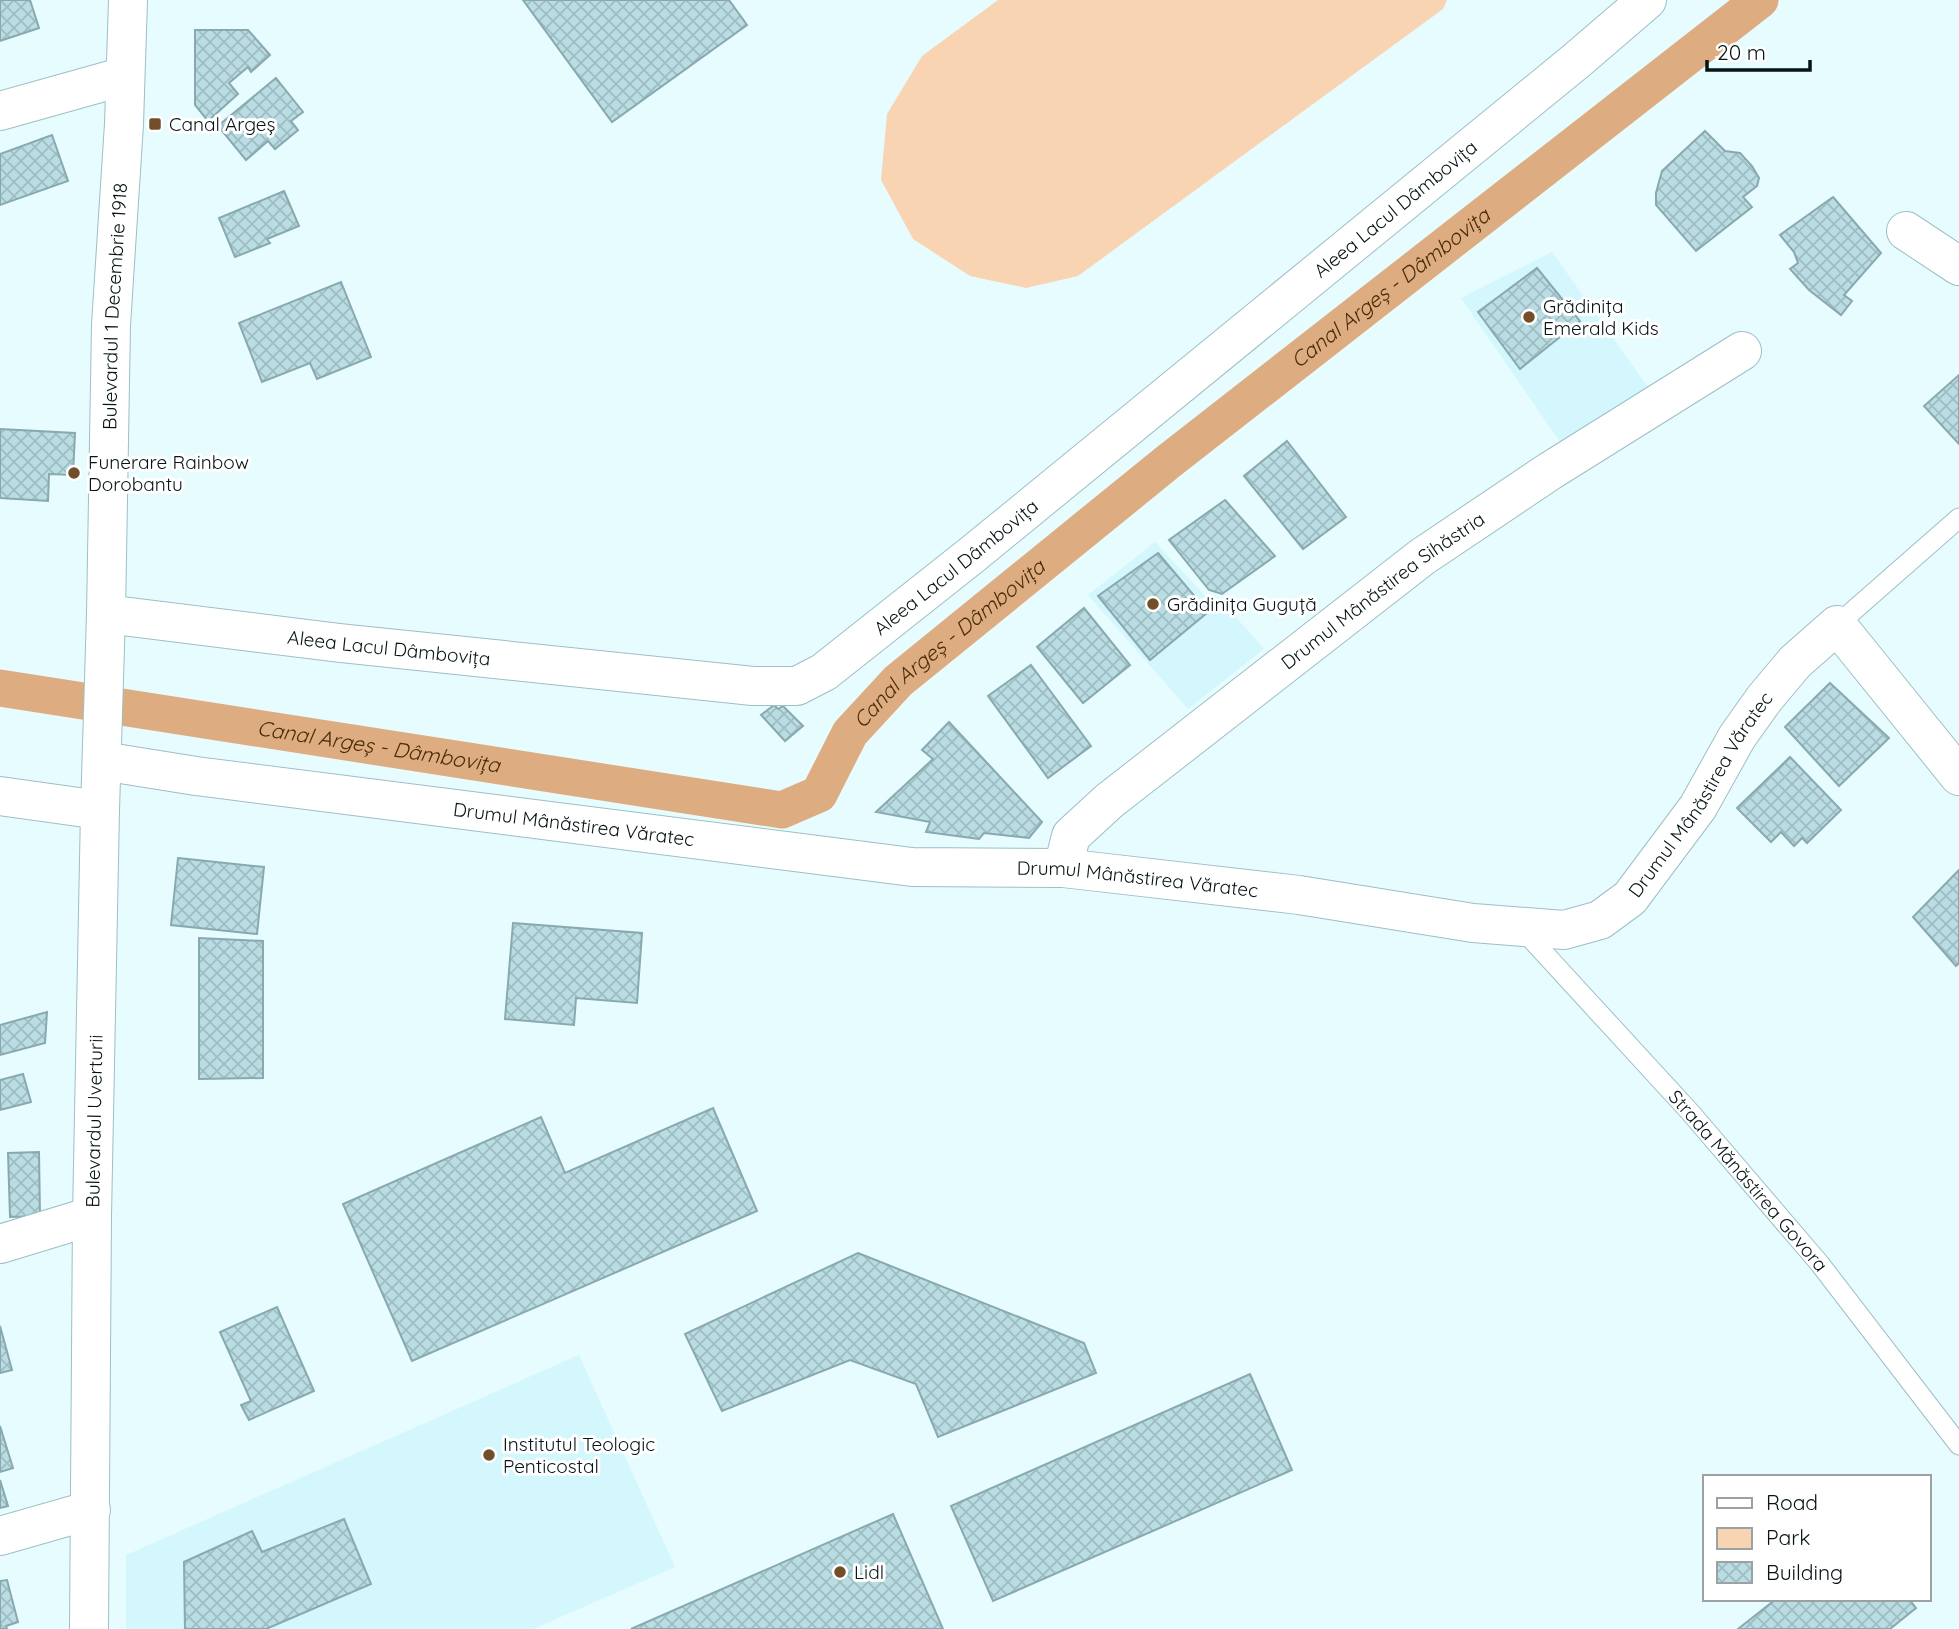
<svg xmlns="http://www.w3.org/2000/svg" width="1959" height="1629" viewBox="0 0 1959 1629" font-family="Quicksand,sans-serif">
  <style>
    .built { fill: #d3f7fd }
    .green { fill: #f9d4b3 }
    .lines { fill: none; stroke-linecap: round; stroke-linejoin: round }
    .canal { stroke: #ddad81; stroke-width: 37 }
    .building { fill: url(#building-cross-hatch); stroke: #87a9af; stroke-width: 2 }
    .lane-casing { stroke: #9dbfc5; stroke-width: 21 }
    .street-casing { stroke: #9dbfc5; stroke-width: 40 }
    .secondary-casing { stroke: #9dbfc5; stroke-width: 40 }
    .lane { stroke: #fff; stroke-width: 19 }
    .street { stroke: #fff; stroke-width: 38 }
    .secondary { stroke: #fff; stroke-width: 38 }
    .poi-dot { fill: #724e29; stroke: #fff; stroke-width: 2.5 }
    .labels { text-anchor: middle; stroke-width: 6; stroke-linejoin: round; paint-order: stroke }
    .poi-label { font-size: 19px; fill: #071315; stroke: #fff; text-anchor: start }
    .street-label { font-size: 19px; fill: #071315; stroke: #fff }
    .water-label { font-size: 21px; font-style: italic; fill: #4a2b06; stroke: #fff }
  </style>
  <defs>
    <pattern id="building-cross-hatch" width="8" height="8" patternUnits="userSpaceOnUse" patternTransform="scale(1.75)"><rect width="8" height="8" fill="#badde3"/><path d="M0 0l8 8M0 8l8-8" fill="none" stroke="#9ebdc2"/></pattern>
  </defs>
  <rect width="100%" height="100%" fill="#e6fcff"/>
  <g class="built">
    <path d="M1552,252L1648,387L1560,442L1461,298Z"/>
    <path d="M1155,542L1208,599L1218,597L1264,649L1188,709L1088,595Z"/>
    <path d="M579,1355L675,1567L533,1629H126V1555Z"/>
  </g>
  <path class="green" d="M998,0H1447L1443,9L1078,276L1026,288L970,276L913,239L881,180L887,114L922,56Z"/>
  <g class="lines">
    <path class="canal" id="s1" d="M0,688L782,810L819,794L850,733L898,681L1169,461L1760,0"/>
  </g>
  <g class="building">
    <path d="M0,0H30L39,28L0,41Z"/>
    <path d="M523,0H729L747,25L612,122Z"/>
    <path d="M195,30H248L270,55L251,72L248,67L229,83L238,94L208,121L195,105Z"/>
    <path d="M276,78L303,112L291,121L298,130L275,149L268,141L246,160L218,126Z"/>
    <path d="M1705,131L1725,151L1740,153L1752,166L1759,178L1757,186L1743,197L1752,207L1696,251L1656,205V193L1662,171Z"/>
    <path d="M52,135L68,181L0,205V154Z"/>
    <path d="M284,191L299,226L267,239L270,243L235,257L219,218Z"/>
    <path d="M1833,197L1881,253L1844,295L1852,301L1841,315L1809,290L1790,269L1798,263L1794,252L1780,235Z"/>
    <path d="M1537,268L1580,321L1520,369L1478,312Z"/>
    <path d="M341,282L371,357L317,379L310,363L262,382L239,323Z"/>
    <path d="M1959,375V444L1924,406Z"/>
    <path d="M0,429L75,433L73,475L49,474L48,501L0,498Z"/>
    <path d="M1287,441L1346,517L1303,549L1244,476Z"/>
    <path d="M1225,500L1275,556L1222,594L1209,590L1169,540Z"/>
    <path d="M1158,553L1208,612L1150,660L1098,596Z"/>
    <path d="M1084,608L1130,665L1083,703L1037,647Z"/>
    <path d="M1031,665L1091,746L1048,778L988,696Z"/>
    <path d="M1830,683L1889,738L1839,786L1785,727Z"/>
    <path d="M774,705L778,709L783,706L803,726L785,741L761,715Z"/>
    <path d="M949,722L1042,822L1029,838L984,833L979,839L926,832L930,822L876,812L933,759L922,750Z"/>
    <path d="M1790,757L1841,810L1807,843L1802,838L1794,846L1781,832L1771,842L1737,808Z"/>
    <path d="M178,858L264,867L257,934L171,925Z"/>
    <path d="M1959,870V963L1956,966L1913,917Z"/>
    <path d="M513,923L642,933L637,1003L576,998L574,1025L505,1019Z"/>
    <path d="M199,938L263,941V1078L199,1079Z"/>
    <path d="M47,1012L45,1043L0,1055V1025Z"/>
    <path d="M23,1074L31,1102L0,1110V1080Z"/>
    <path d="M713,1108L757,1211L412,1361L343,1204L541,1117L565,1173Z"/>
    <path d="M39,1152L40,1216L10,1217L8,1153Z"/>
    <path d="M858,1253L1084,1343L1096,1373L938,1437L916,1384L850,1360L722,1411L685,1334Z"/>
    <path d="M277,1307L314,1391L249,1420L241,1405L251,1401L220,1332Z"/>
    <path d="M0,1326L12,1370L0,1373Z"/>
    <path d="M1250,1374L1292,1470L993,1601L951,1506Z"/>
    <path d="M0,1426L13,1468L0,1472Z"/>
    <path d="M0,1480L8,1506L0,1508Z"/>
    <path d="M893,1514L943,1629H631Z"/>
    <path d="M344,1519L371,1584L266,1629H185L184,1562L252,1531L262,1552Z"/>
    <path d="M7,1580L18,1622L6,1626L7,1629H0V1581Z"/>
    <path d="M1776,1599H1909L1916,1608L1890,1629H1738Z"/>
  </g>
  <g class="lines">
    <defs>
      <g id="lane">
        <path d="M1837,625L1959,518"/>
        <path id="s2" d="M1521,928L1690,1112L1820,1264L1959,1445"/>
      </g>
      <g id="street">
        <path d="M1906,231L1959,266"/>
        <path id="s3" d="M106,614L340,643L753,686H797L824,672L973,554L1576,61L1647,0"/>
        <path id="s4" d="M102,761L196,776L912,867L1063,868L1299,895L1473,923L1564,930L1600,920L1630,898L1698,807L1737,737L1764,699L1795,662L1837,625L1959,776"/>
        <path d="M0,796L100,810"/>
        <path id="s5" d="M1063,868L1071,836L1109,801L1422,557L1550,471L1742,351"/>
        <path d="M0,1244L92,1216"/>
        <path d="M0,1536L91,1510"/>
      </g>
      <g id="secondary">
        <path d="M0,111L125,76"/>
        <path id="s6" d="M89,1629L92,1216L100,810L106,614L111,325L124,124L128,0"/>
      </g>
    </defs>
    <use href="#lane" class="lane-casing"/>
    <use href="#street" class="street-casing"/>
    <use href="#secondary" class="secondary-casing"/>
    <use href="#lane" class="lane"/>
    <use href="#street" class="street"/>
    <use href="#secondary" class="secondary"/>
  </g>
  <g class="poi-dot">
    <rect x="148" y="117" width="14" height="14" rx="3.5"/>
    <circle cx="1529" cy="317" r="7"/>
    <circle cx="74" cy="473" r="7"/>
    <circle cx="1153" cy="604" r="7"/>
    <circle cx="489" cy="1455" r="7"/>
    <circle cx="840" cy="1572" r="7"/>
  </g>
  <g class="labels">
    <g class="poi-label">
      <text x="169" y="131">Canal Argeș</text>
      <text x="1543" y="313">Grădinița<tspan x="1543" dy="22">Emerald Kids</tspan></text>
      <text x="88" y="469">Funerare Rainbow<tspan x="88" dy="22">Dorobantu</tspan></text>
      <text x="1167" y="611">Grădinița Guguță</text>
      <text x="503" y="1451">Institutul Teologic<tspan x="503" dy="22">Penticostal</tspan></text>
      <text x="854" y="1579">Lidl</text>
    </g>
    <g class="street-label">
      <text dy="7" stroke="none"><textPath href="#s3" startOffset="1461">Aleea Lacul Dâmbovița</textPath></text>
      <text dy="7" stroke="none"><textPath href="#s6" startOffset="1323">Bulevardul 1 Decembrie 1918</textPath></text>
      <text dy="7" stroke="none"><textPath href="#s3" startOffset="894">Aleea Lacul Dâmbovița</textPath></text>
      <text dy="7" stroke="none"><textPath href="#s5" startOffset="430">Drumul Mânăstirea Sihăstria</textPath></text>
      <text dy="7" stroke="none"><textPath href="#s3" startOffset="285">Aleea Lacul Dâmbovița</textPath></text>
      <text dy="7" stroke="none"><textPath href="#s4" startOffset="1673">Drumul Mânăstirea Văratec</textPath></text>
      <text dy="7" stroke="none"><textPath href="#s4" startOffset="476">Drumul Mânăstirea Văratec</textPath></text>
      <text dy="7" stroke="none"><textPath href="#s4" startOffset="1043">Drumul Mânăstirea Văratec</textPath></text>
      <text dy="7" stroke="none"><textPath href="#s6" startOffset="508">Bulevardul Uverturii</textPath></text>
      <text dy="7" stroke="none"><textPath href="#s2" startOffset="340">Strada Mănăstirea Govora</textPath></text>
    </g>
    <g class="water-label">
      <text dy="7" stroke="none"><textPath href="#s1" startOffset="1601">Canal Argeș - Dâmbovița</textPath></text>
      <text dy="7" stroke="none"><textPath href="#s1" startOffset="1034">Canal Argeș - Dâmbovița</textPath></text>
      <text dy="7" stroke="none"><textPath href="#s1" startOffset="383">Canal Argeș - Dâmbovița</textPath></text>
    </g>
  </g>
  <rect x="1703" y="1475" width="228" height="126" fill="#ffffff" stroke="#9ca1a1" stroke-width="2"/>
  <rect x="1717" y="1498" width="35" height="10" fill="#ffffff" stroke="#9ca1a1" stroke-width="2"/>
  <text x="1766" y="1510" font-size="21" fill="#071315">Road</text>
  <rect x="1717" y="1528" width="35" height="21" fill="#f9d4b3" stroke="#9ca1a1" stroke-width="2"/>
  <text x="1766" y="1545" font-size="21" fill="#071315">Park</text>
  <rect x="1717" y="1562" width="35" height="21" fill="url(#building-cross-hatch)" stroke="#9ca1a1" stroke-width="2"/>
  <text x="1766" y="1580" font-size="21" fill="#071315">Building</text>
  <path d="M1707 60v10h103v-10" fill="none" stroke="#071315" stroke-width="3.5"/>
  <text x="1717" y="60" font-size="21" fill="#071315" stroke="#ffffff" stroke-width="5" paint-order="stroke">20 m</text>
</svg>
